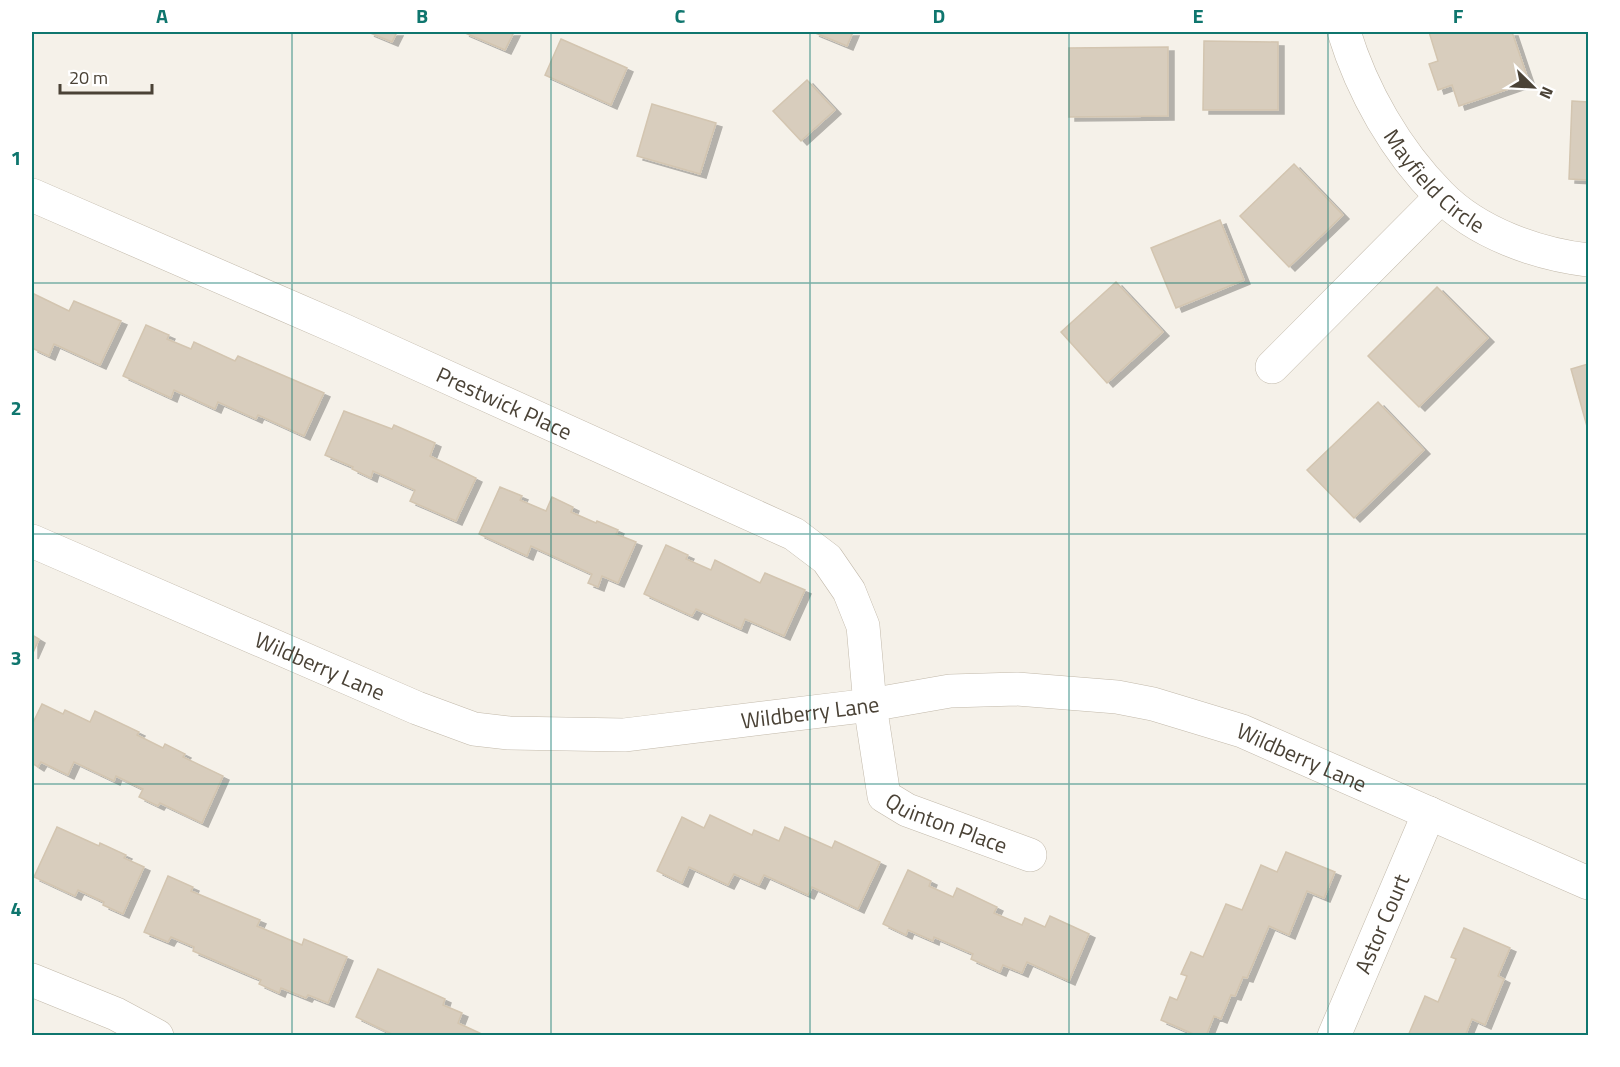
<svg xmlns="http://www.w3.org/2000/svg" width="1620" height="1067" viewBox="0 0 1620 1067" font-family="'Titillium Web',sans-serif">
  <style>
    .building { fill: #d8cdbd; stroke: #d3c5b0; stroke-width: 1.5; filter: url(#shadow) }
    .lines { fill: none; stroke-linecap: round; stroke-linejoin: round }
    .minor-casing { stroke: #c2b9aa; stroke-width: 34 }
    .minor { stroke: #fff; stroke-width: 33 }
    .grid { fill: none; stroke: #0f766e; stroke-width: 1.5; stroke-opacity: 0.55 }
    .labels { text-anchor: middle; stroke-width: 6; stroke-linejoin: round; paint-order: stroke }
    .street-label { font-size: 22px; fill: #4a4236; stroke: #fff }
    .neatline { fill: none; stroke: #0f766e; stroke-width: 2 }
    .grid-label { font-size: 20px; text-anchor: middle; font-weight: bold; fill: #0f766e }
  </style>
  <defs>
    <filter id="shadow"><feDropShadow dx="6" dy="4" stdDeviation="0" flood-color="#0004"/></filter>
  </defs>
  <rect width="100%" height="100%" fill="#f5f1e9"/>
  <g class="building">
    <path d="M368,32H397L392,42Z"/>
    <path d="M463,32H514L505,50Z"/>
    <path d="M813,32H853L847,46Z"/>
    <path d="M1429,32H1512L1529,82L1459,106L1452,85L1438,90L1429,64L1438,61Z"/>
    <path d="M561,39L627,68L611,105L545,75Z"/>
    <path d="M1204,41L1278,42V110H1203Z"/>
    <path d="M1168,47V116L1069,117V48Z"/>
    <path d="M807,80L835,110L801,141L773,111Z"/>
    <path d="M1572,101L1588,102V180L1569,179Z"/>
    <path d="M652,104L716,123L700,174L637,156Z"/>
    <path d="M1294,164L1343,215L1289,267L1240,216Z"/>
    <path d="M1220,220L1244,280L1176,308L1151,248Z"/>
    <path d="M1116,282L1163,332L1107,383L1061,332Z"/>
    <path d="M1437,287L1488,338L1419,407L1368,356Z"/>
    <path d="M32,293L69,311L74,301L121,321L100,365L54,344L49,356L32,348Z"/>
    <path d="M146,325L169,335L167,339L191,349L194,342L235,361L238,356L324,393L304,436L258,415L256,419L218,402L215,409L174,390L171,398L123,376Z"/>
    <path d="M1588,364V430L1571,369Z"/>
    <path d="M1378,402L1424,450L1354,518L1307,470Z"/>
    <path d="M344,411L392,429L394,425L435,443L430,456L476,478L456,521L410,501L415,490L373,471L371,478L352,469L353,467L325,455Z"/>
    <path d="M500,487L522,496L520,500L546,511L552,497L573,507L571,512L596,523L597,521L618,530L616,534L636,542L618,583L602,576L598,587L588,583L592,574L531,546L527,556L479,534Z"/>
    <path d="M666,545L688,555L686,559L711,570L715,560L760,583L765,573L805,590L784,636L745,619L741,629L696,609L692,616L644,594Z"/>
    <path d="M32,635L39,639L32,655Z"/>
    <path d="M42,704L63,714L65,710L90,722L95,711L139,732L137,735L163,748L165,744L185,754L183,757L223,776L202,823L160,803L158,806L139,797L143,789L116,776L114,781L74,762L68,775L41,762L38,767L32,763V725Z"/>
    <path d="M710,815L752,835L754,830L779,841L785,827L832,848L835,841L880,862L858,909L812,887L808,895L764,875L759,885L734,874L728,885L689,867L682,883L657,871L682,817L704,828Z"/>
    <path d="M57,827L99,846L100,843L126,855L124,858L144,867L123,914L103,905L104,902L78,890L75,896L34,877Z"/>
    <path d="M1286,852L1335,872L1324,898L1307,891L1289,935L1269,926L1247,978L1243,977L1235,996L1231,995L1221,1019L1214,1016L1206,1036H1198L1161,1020L1170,997L1177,1000L1187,976L1181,974L1191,952L1203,957L1226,904L1242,910L1261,865L1277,872Z"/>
    <path d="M908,870L931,881L929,886L953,897L957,888L997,907L994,913L1022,925L1025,918L1045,927L1050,916L1089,934L1069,981L1027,962L1022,973L1003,965L1000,972L971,959L973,954L934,937L933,941L908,930L906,935L883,924Z"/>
    <path d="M168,876L193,887L191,891L260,920L257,926L302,945L304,939L347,957L328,1003L308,995L306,998L281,988L279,993L259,984L261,980L193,951L194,947L171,937L168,942L144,932Z"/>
    <path d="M1464,928L1510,948L1498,976L1504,979L1485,1025L1472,1019L1465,1036H1408L1425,996L1438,1002L1456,959L1451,957Z"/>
    <path d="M378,969L445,999L443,1005L462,1013L458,1023L486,1036H396L356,1017Z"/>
  </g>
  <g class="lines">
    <defs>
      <g id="minor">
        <path id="s1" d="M1344,32C1362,91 1396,151 1440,195C1477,233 1537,254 1588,260"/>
        <path id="s2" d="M32,195L343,330L794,534L827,559L849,591L863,626L870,705L884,796L907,810L1030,855"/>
        <path d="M1272,367L1441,197"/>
        <path id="s3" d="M32,541L417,708L474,729L509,733L624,735L870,705L950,691L1017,689L1117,697L1153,704L1242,731L1588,883"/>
        <path d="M32,980L116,1014L157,1036"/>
        <path id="s4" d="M1334,1036L1429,813"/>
      </g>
    </defs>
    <use href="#minor" class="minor-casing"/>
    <use href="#minor" class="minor"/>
  </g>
  <path class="grid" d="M292,32V1036M551,32V1036M810,32V1036M1069,32V1036M1328,32V1036M32,283H1588M32,534H1588M32,784H1588"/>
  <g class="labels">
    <g class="street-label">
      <text dy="8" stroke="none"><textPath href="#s1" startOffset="177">Mayfield Circle</textPath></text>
      <text dy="8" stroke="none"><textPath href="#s2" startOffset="516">Prestwick Place</textPath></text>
      <text dy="8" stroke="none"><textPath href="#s3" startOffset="314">Wildberry Lane</textPath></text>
      <text dy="8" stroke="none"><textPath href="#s3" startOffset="818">Wildberry Lane</textPath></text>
      <text dy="8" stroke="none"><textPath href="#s3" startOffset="1322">Wildberry Lane</textPath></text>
      <text dy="8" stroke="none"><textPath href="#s2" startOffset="1192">Quinton Place</textPath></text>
      <text dy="8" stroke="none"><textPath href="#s4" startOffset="122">Astor Court</textPath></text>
    </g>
  </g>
  <rect width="1620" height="1067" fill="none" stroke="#ffffff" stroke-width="66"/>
  <g transform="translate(1533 87) rotate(114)" stroke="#ffffff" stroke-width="4.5" paint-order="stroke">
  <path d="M0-4.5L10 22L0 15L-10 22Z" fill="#4a4236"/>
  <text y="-9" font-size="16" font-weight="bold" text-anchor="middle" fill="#4a4236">N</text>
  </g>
  <path d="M60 84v9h92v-9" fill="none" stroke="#4a4236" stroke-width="3"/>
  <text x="69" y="84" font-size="18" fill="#4a4236" stroke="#ffffff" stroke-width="4.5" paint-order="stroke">20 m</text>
  <rect x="33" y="33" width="1554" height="1001" class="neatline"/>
  <g class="grid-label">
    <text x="162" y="23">A</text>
    <text x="422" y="23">B</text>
    <text x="680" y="23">C</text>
    <text x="939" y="23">D</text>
    <text x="1198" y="23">E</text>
    <text x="1458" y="23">F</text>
    <text x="16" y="165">1</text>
    <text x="16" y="415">2</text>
    <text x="16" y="665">3</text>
    <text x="16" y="916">4</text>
  </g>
</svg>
